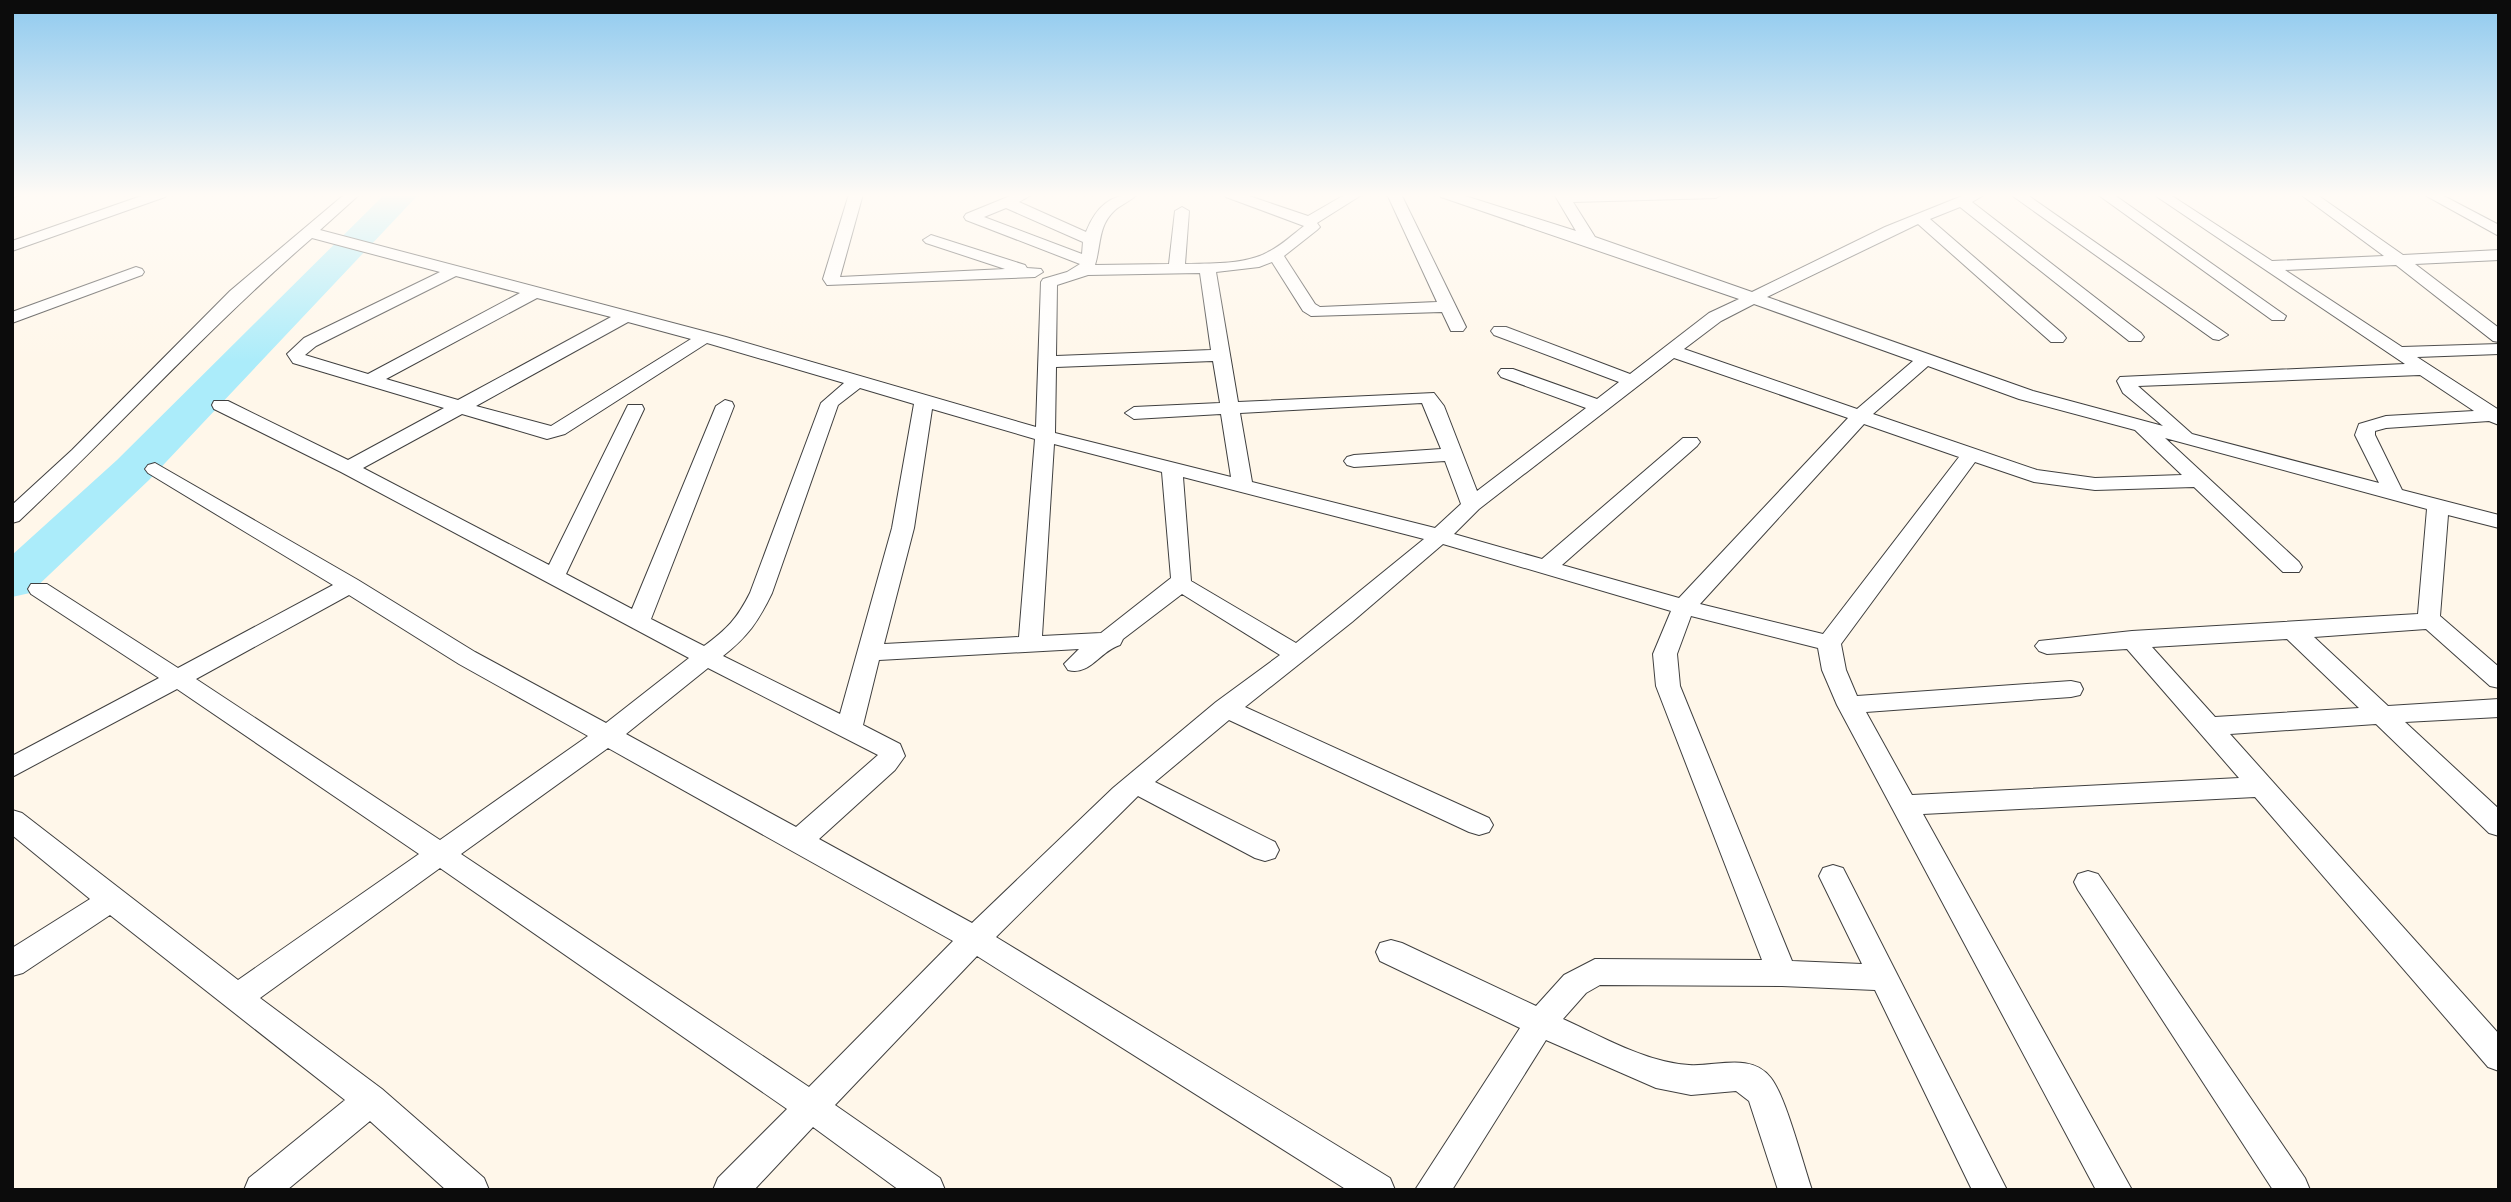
<svg xmlns="http://www.w3.org/2000/svg" width="2511" height="1202" viewBox="0 0 2511 1202" font-family="Georgia,serif">
  <style>
    .lines { fill: none; stroke-linecap: round; stroke-linejoin: round }
    .river { fill: #abecfa; fill-rule: evenodd }
    .minor-casing { stroke: #3f3f3f; stroke-width: 2 }
    .minor { fill: #fff; fill-rule: evenodd }
  </style>
  <rect width="100%" height="100%" fill="#fff7ea"/>
  <g class="lines">
    <path class="river" d="M385,194H419L149,480L30,593L12,597V555L117,460Z"/>
    <defs>
      <g id="minor">
        <path d="M12,194H21L12,198Z"/>
        <path d="M147,194H167L165,197L12,251V241Z"/>
        <path d="M345,194H360L320,230L726,337L1036,427L1041,282L1043,279L1067,272L1080,264L966,220L964,217L966,214L1015,194H1033L1019,202L1086,232C1096,207 1110,194 1137,194C1132,201 1121,204 1114,211C1098,226 1101,246 1095,265L1169,264L1175,211L1182,207L1189,211L1185,264C1211,263 1245,265 1268,252C1281,246 1292,235 1304,226L1226,197L1224,194H1243L1308,216L1346,194H1363L1317,223L1320,227L1317,230L1284,256L1315,304L1320,307L1437,302L1387,194H1401L1466,327L1463,331H1451L1442,312L1311,316L1303,311L1272,262L1259,267L1216,272L1238,402L1434,393L1444,406L1477,491L1586,408L1501,377L1498,373L1501,369H1513L1597,399L1619,382L1494,335L1491,331L1494,327H1506L1630,374L1709,313L1739,299L1441,197L1439,194H1459L1576,231L1554,194H1723L1716,198L1573,202L1595,237L1752,292L1885,227L1967,194H1986L1972,202L2141,333L2144,337L2141,341H2129L1960,207L1930,219L2063,334L2066,338L2063,342H2051L1918,224L1767,297L2033,391L2163,426L2123,393L2117,381L2120,377L2405,364L2153,194H2169L2272,261L2384,256L2300,194H2316L2403,255L2499,250V260L2415,264L2499,328V342L2493,341L2396,265L2285,270L2402,347L2499,344V354L2417,357L2499,410V425L2489,421L2386,428L2375,431V435L2402,490L2499,515V528L2448,515L2440,616L2499,667V688L2490,686L2426,629L2314,637L2388,706L2499,699V717L2405,722L2499,809V836L2489,833L2376,724L2230,734L2499,1034V1071L2488,1067L2255,797L1923,814L2132,1190H2096L1837,705L1822,670L1818,648L1691,616L1677,654L1680,686L1792,961L1862,964L1819,876L1823,868L1833,865L1843,868L2007,1190H1972L1875,990L1782,986L1600,985L1586,993L1563,1019C1603,1037 1645,1062 1689,1065C1716,1067 1751,1052 1771,1078C1786,1097 1803,1164 1812,1190H1778L1749,1101L1736,1091L1691,1095L1656,1088L1546,1040L1452,1190H1415L1520,1028L1380,961L1376,952L1380,943L1391,940L1402,943L1536,1006L1564,975L1595,959L1762,960L1656,686L1653,654L1671,611L1443,544L1352,622L1245,707L1489,818L1493,825L1489,832L1479,835L1469,832L1229,720L1155,782L1275,842L1279,850L1275,858L1265,861L1255,858L1138,796L996,937L1390,1178L1395,1190H1347L977,956L835,1105L940,1178L945,1190H899L813,1127L754,1190H713L718,1178L787,1109L440,868L260,998L382,1089L484,1178L489,1190H446L370,1121L287,1190H244L249,1178L345,1100L110,915L23,973L12,976V948L90,899L12,835V810L22,813L238,980L419,854L177,689L12,777V756L159,678L31,594L28,589L31,584H47L178,668L333,585L148,473L145,469L148,465L155,463L358,580L475,652L606,723L689,658L341,472L214,409L212,405L214,401H228L348,460L444,408L293,363L287,354L304,338L440,272L312,238C209,327 118,428 19,521L12,523V505L72,450L230,291ZM1006,208L1083,242L1082,254L984,217ZM1200,273L1211,350L1056,356L1057,285L1088,275ZM456,276L520,293L368,374L305,355L316,346ZM537,298L611,317L458,400L386,379ZM1754,304L1913,361L1857,409L1684,349L1721,321ZM628,322L691,339L551,426L476,406ZM707,343L844,383L821,403L750,593C737,619 727,629 704,646L651,619L734,406L732,402L725,400L716,406L632,609L566,574L644,409L642,405H628L626,409L549,565L363,468L462,414L547,439L565,434ZM1674,358L1848,418L1679,598L1562,565L1697,446L1700,442L1697,438H1683L1542,559L1454,534L1479,509ZM1213,361L1220,403L1134,407L1125,413L1134,419L1221,414L1231,477L1055,433L1056,367ZM1928,366L2019,399L2135,430L2182,475L2095,478L2037,470L1873,414ZM2420,375L2474,411L2386,416L2359,424L2355,435L2379,483L2192,434L2138,386ZM860,388L914,404L892,528L840,714L723,656C748,636 758,622 772,593L838,405ZM1422,403L1441,449L1354,455L1347,457L1344,461L1347,465L1354,467L1445,461L1461,504L1435,528L1252,482L1240,413ZM932,409L1035,439L1019,637L884,644L914,528ZM1864,424L1959,457L1823,634L1700,604ZM2165,438L2427,509L2418,614L2132,631L2039,641L2035,646L2039,651L2047,654L2127,649L2239,778L1912,795L1866,712L2071,697L2080,695L2083,689L2080,683L2071,681L1857,696L1846,670L1841,644L1975,462L2034,482L2095,490L2194,487L2283,572H2299L2302,567L2299,562ZM1054,444L1162,472L1171,578L1101,633L1042,636ZM1183,477L1424,539L1296,643L1191,581ZM1182,594L1280,655L1216,702L1113,788L972,923L819,839L895,770L905,756L900,744L863,725L879,660L1079,649L1064,664L1068,670C1090,676 1100,651 1120,645L1123,639ZM349,595L459,664L588,736L440,840L196,679ZM2287,639L2359,708L2215,717L2152,647ZM708,668L878,755L796,827L626,734ZM608,748L953,941L809,1087L461,854Z"/>
        <path d="M849,194H863L840,277L1005,269L926,243L923,240L931,235L1025,265L1027,268L1041,269L1043,272L1035,277L827,285L823,279Z"/>
        <path d="M2010,194H2026L2228,335L2219,340L2213,339Z"/>
        <path d="M2097,194H2113L2286,316L2284,320H2272Z"/>
        <path d="M2423,194H2440L2499,225V236Z"/>
        <path d="M136,267L142,269L144,272L142,275L12,323V312Z"/>
        <path d="M2088,871L2098,874L2305,1178L2310,1190H2273L2078,890L2074,882L2078,874Z"/>
      </g>
    </defs>
    <use href="#minor" class="minor-casing"/>
    <use href="#minor" class="minor"/>
  </g>
  <linearGradient id="sky" x2="0" y2="1"><stop stop-color="#8fcaef"/><stop offset="0.54" stop-color="#fffbf6"/><stop offset="1" stop-color="#fffbf6" stop-opacity="0"/></linearGradient>
  <rect width="2511" height="362" fill="url(#sky)"/>
  <rect width="2511" height="1202" fill="none" stroke="#0c0c0c" stroke-width="28"/>
</svg>
